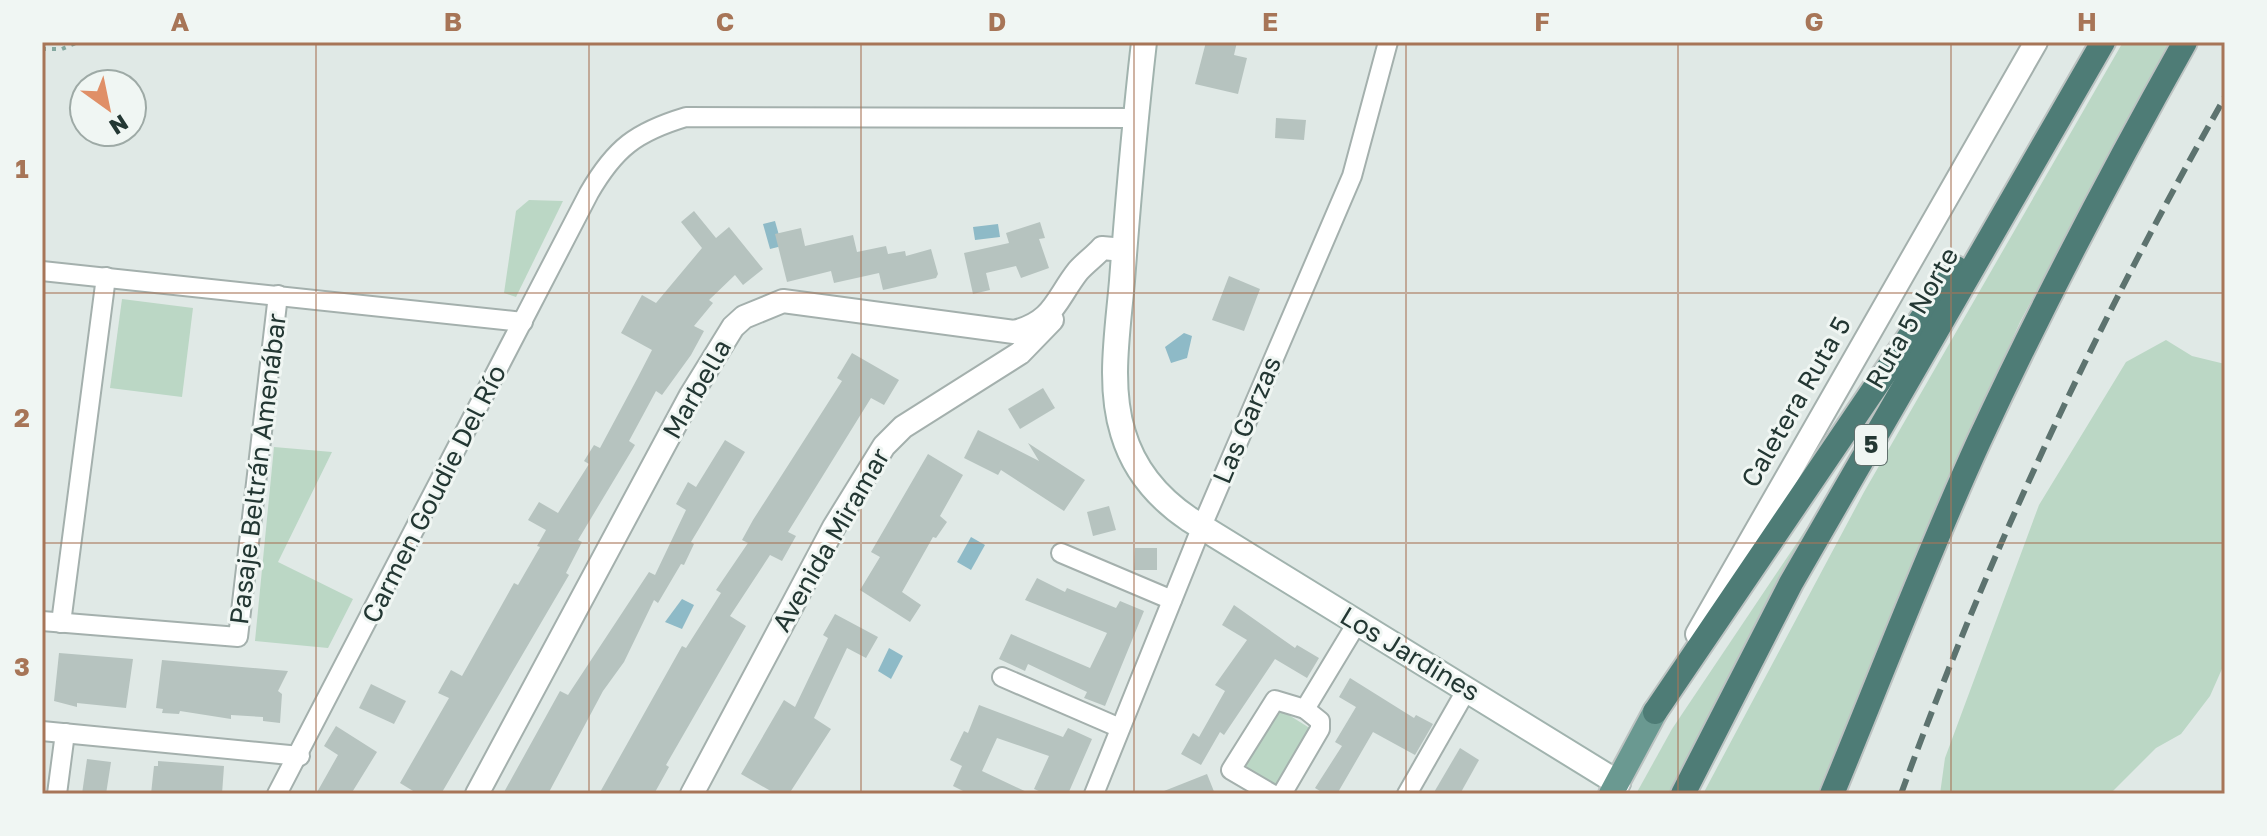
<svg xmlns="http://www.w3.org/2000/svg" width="2267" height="836" viewBox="0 0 2267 836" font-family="'Golos Text',sans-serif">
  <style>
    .green { fill: #bbd7c5 }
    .water { fill: #8ebac7 }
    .building { fill: #b6c3bf }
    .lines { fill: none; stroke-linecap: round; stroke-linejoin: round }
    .minor-casing { stroke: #a4b0ad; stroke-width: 22 }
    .tertiary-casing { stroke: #a4b0ad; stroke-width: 26 }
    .secondary-casing { stroke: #a1b3ae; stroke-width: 28 }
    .primary-casing { stroke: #bdc3c2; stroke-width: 28 }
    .trunk-casing { stroke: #bdc3c2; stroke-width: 28 }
    .path { stroke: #84a8a0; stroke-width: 4; stroke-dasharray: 4 6; stroke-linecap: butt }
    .minor { stroke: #fff; stroke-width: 18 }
    .tertiary { stroke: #fff; stroke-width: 22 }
    .secondary { stroke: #fff; stroke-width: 24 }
    .primary { stroke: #6a9991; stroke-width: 24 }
    .trunk { stroke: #4e7c76; stroke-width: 24 }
    .rail { stroke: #5d736f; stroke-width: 6; stroke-dasharray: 16 8; stroke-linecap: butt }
    .grid { fill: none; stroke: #a77557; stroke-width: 2; stroke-opacity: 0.55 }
    .labels { text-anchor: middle; stroke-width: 6; stroke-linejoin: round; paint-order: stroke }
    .shield { fill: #f0f6f3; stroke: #60706d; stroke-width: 2 }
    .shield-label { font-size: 24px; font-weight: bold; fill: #233733 }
    .street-label { font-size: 26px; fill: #233733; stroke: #f0f6f3 }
    .neatline { fill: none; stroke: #a77557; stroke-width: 3 }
    .grid-label { font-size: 26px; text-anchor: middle; font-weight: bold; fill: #a77557 }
  </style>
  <rect width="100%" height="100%" fill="#e0e9e6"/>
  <g class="green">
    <path d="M2123,42H2170L2020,322L1956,464L1817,794H1703L1864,492Z"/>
    <path d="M529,200L563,201L516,297L504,293L516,211Z"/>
    <path d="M122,299L193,308L182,397L110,388Z"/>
    <path d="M2166,340L2192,356L2225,364V662L2210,696L2181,734L2156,748L2110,794H1940L1945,758L2039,505L2126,362Z"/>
    <path d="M274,447L332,452L278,562L353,599L328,648L255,641Z"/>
    <path d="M1825,501L1671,794H1636L1672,729Z"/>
    <path d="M1284,712L1308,727L1311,736L1281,785L1273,787L1248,772L1246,763L1275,713Z"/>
  </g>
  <g class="water">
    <path d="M775,221L782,246L770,249L763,224Z"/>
    <path d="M998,224L1000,237L975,240L973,227Z"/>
    <path d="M1184,333L1192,336L1187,358L1171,363L1165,347Z"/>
    <path d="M971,537L985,545L971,570L957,562Z"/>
    <path d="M682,599L694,605L682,629L665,622Z"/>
    <path d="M889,648L903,656L891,679L878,671Z"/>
  </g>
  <g class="building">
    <path d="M1206,42H1237L1234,55L1247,58L1238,94L1195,84Z"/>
    <path d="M1276,118L1306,120L1304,140L1275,138Z"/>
    <path d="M694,211L716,238L729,227L763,269L743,285L735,275L709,300L713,303L694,326L704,331L691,355L662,395L656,391L629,441L635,445L578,540L582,542L566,573L569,575L441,794H418L400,783L449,698L438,693L451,670L462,676L514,583L518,585L540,547L537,546L546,530L528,520L539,502L558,513L589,464L584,461L594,445L600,448L637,379L652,350L621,333L642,295L656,303L702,248L681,222Z"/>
    <path d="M1040,222L1045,238L1039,239L1049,268L1021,278L1016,266L986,273L990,290L973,294L964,253L1009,243L1006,233Z"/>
    <path d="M801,228L805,246L853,235L857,252L886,246L888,254L905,251L906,256L931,249L938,274L936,278L883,290L879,273L834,283L831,271L787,282L775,234Z"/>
    <path d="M1229,276L1260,289L1244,331L1212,320Z"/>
    <path d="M852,353L899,380L884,405L871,398L788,532L796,536L782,561L770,555L730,616L746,626L666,765L669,767L654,794H599L682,646L686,648L721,593L716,590L748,543L742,540L753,520L842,381L837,378Z"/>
    <path d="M1043,388L1055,408L1020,429L1008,409Z"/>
    <path d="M978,430L1039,461L1028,443L1085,480L1064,511L1001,470L998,475L964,458Z"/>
    <path d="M725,440L745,452L691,542L694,544L684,565L681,564L658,603L654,600L624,662L603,691L548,794H503L560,691L568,695L649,572L655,575L686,510L676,504L688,482L696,487Z"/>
    <path d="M928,454L963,475L940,516L947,522L936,538L933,537L902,592L921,605L910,622L860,590L880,557L871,552Z"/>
    <path d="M1109,506L1116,530L1093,536L1087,512Z"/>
    <path d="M1135,548H1157V570H1134Z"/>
    <path d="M1037,578L1065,592L1067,588L1116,608L1120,601L1144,611L1105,706L1084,698L1087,692L1028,664L1025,671L999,659L1011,634L1090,668L1107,633L1025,600Z"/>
    <path d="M1234,605L1295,648L1297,645L1319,658L1307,678L1275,659L1224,735L1220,732L1201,765L1181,754L1193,733L1199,737L1225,691L1215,685L1247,640L1222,625Z"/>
    <path d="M835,614L878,637L866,658L847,648L814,718L831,729L789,794H776L741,774L784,700L795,707L828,638L823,635Z"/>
    <path d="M59,653L133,659L126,708L77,703V707L54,701Z"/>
    <path d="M162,660L288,671L278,691L282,694L280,723L263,721V717L231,715V719L180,711L179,714L162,713L163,709L156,708Z"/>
    <path d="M1350,678L1414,718L1416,715L1433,724L1415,755L1373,732L1337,794H1325L1315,788L1342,746L1335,742L1356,707L1339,697Z"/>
    <path d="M371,684L406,701L394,724L359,708Z"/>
    <path d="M979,705L1063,737L1068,728L1092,739L1068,794H1046L1034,789L1049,756L997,738L982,771L1031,794H969L953,786L962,766L950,760L964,731L968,733Z"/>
    <path d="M336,726L377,752L351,794H316L338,755L324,746Z"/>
    <path d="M1460,748L1479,760L1460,794H1433Z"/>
    <path d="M87,759L111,762L106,794H82Z"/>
    <path d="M158,761L224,766L222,794H151L154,766H158Z"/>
    <path d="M1207,774L1215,794H1159V793Z"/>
  </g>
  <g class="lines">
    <defs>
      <g id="minor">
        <path d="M42,271L523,322"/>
        <path d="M1061,553L1172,600"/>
        <path d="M42,621L238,637L278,295"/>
        <path d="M61,623L106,277"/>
        <path d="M1002,677L1120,728"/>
        <path d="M1305,709L1357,623"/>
        <path d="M42,731L300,756"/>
        <path d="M57,794L65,733"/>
        <path d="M277,794L589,193C615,148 636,132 686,117L1135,118"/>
        <path d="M1094,794L1202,526L1352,176L1388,42"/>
        <path d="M1272,794L1231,770L1275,700L1305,709L1320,721V729L1282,794"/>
        <path d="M1407,794L1467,689"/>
      </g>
      <g id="tertiary">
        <path d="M1697,634L2036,42"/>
        <path d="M477,794L691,395L733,327L744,317L783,301L1014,332C1054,322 1056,299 1078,271C1085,263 1095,256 1102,248L1124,250"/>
        <path d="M692,794L834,527L884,446L903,427L1020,353L1052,320"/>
      </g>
      <path id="secondary" d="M1144,42C1135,121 1128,201 1122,281C1118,330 1108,385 1123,433C1134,470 1158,498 1189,519L1618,783"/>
      <path id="primary" d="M1611,794L1655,712"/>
      <g id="trunk">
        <path d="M1655,712L1956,268"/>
        <path d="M1683,794L1791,583L2103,42"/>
        <path d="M1832,794C1881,676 1926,557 1979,441C2042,305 2112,172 2185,42"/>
      </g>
    </defs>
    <use href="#minor" class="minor-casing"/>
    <use href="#tertiary" class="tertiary-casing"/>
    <use href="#secondary" class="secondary-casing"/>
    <use href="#primary" class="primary-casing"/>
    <use href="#trunk" class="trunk-casing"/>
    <path class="path" d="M42,49H62L78,42"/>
    <use href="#minor" class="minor"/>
    <use href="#tertiary" class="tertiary"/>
    <use href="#secondary" class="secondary"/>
    <use href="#primary" class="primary"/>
    <use href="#trunk" class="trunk"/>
    <path class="rail" d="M1901,794C1989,552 2098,321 2225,97"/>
  </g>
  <path class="grid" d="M316,42V794M589,42V794M861,42V794M1134,42V794M1406,42V794M1678,42V794M1951,42V794M42,293H2225M42,543H2225"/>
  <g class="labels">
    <rect class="shield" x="1855" y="425" width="32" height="40" rx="6"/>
    <g class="shield-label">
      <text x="1871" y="453">5</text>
    </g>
    <g class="street-label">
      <text transform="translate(1912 318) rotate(-60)" y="9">Ruta 5 Norte</text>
      <text transform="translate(697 389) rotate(-60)" y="9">Marbella</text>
      <text transform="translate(1796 402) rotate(-60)" y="9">Caletera Ruta 5</text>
      <text transform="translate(1247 420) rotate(-67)" y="9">Las Garzas</text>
      <text transform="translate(258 469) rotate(-83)" y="9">Pasaje Beltrán Amenábar</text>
      <text transform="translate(434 494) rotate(-63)" y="9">Carmen Goudie Del Río</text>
      <text transform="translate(831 540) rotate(-60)" y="9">Avenida Miramar</text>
      <text transform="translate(1410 654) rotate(31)" y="9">Los Jardines</text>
    </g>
  </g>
  <rect width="2267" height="836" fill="none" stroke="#f0f6f3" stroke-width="88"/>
  <g transform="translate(108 108) rotate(147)"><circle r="38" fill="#f0f6f3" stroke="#9eaaa6" stroke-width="2"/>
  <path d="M0-6L14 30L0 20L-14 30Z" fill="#e08f67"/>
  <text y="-12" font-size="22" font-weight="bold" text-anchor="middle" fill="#233733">N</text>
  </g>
  <rect x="44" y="44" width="2179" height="748" class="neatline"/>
  <g class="grid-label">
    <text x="180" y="31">A</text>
    <text x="453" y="31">B</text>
    <text x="725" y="31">C</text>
    <text x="997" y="31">D</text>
    <text x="1270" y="31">E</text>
    <text x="1542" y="31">F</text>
    <text x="1814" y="31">G</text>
    <text x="2087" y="31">H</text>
    <text x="22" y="178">1</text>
    <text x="22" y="427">2</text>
    <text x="22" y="676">3</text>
  </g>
</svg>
